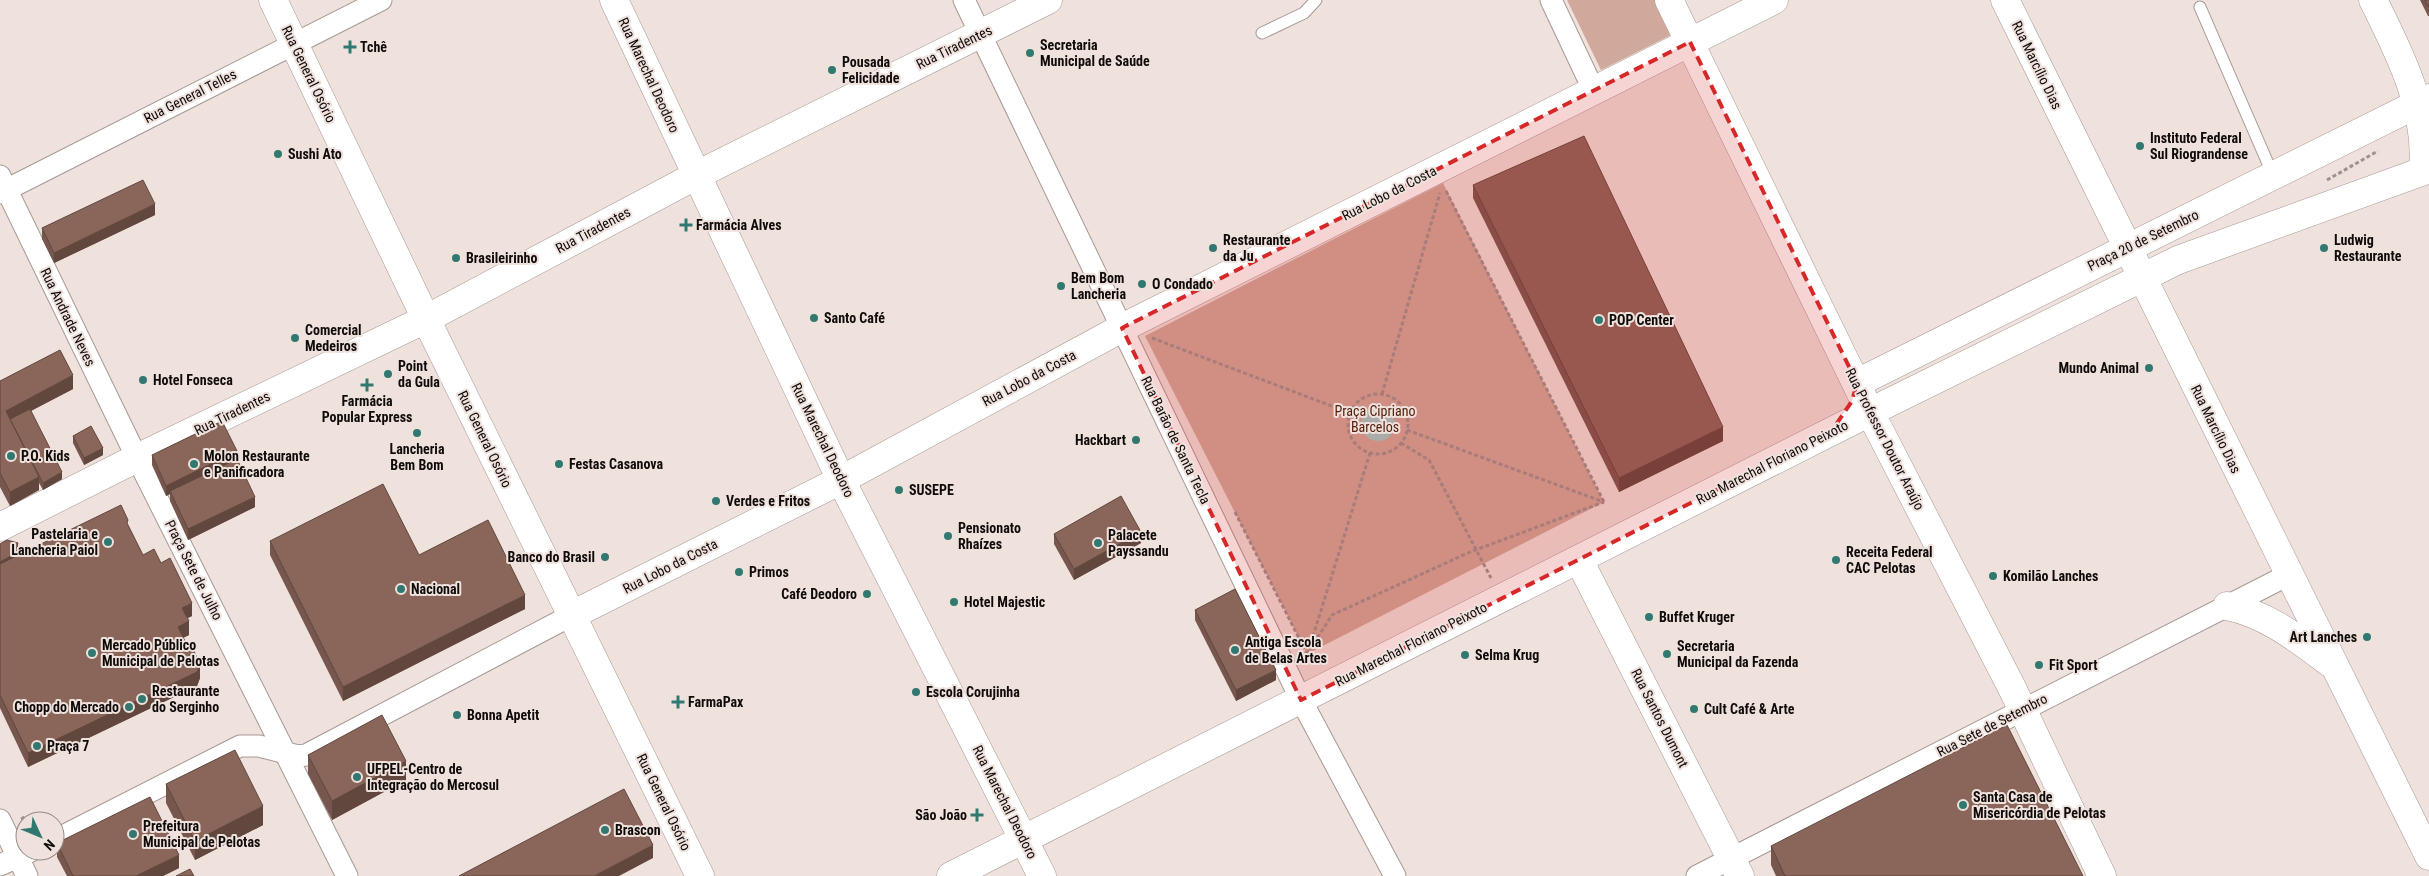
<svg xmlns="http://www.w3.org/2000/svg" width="2429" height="876" viewBox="0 0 2429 876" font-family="'Roboto Condensed',sans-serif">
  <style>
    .green { fill: #d0a99c }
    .water { fill: url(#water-ripples) }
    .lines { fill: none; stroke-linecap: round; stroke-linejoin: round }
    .lane-casing { stroke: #a69995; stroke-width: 13 }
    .street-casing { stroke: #a69995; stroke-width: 23 }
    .secondary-casing { stroke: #a69995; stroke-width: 29 }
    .path { stroke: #9d928e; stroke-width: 3; stroke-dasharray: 4 2.5; stroke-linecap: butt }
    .lane { stroke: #fff; stroke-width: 11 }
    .street { stroke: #fff; stroke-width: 21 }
    .secondary { stroke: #fff; stroke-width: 28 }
    .wall { fill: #77574d }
    .shaded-wall { fill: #61473e }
    .building { fill: #8a6559; stroke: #61473e }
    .marked { fill: #d62828; fill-opacity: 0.2; stroke: #d62828; stroke-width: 4; stroke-dasharray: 10 6; stroke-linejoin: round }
    .poi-dot { fill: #317870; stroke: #efe1dc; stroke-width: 2 }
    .labels { text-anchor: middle; stroke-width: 4; stroke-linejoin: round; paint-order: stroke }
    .poi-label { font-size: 14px; font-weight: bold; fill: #0f0b09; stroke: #efe1dc; text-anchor: start }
    .street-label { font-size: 14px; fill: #0f0b09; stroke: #efe1dc }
    .park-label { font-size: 14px; fill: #52200d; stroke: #efe1dc }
  </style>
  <defs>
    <pattern id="water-ripples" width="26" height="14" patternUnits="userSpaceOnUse" patternTransform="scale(1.25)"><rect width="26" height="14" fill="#9ecec8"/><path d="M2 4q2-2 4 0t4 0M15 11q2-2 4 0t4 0" fill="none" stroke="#87b0aa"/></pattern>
  </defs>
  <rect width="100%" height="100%" fill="#efe1dc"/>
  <g class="green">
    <path d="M1567,0H1655L1671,35L1601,70Z"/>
    <path d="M1443,183L1604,502L1307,654L1145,336Z"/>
  </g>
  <circle class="water" cx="1378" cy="424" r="17"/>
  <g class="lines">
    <defs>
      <g id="lane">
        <path d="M2200,7L2273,175"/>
        <path d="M1262,33L1304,13L1316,0"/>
      </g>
      <g id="street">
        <path d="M964,0L1301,700L1395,876"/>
        <path d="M1551,0L1593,89"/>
        <path d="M0,176L137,458L347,876"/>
        <path d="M0,193L381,0"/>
        <path d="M0,820L27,876"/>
        <path d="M55,840L240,746H259L298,756L306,755L572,615"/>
        <path d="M0,865L31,851"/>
        <path d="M1697,876L2288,575"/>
      </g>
      <g id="secondary">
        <path d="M273,0L426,319L700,876"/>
        <path d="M614,0L841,480L1042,876"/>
        <path d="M1669,0L1870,412L2012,688L2102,876"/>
        <path d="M2005,0L2429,856"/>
        <path d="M2373,0C2399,52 2429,110 2423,171"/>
        <path d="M1857,383L2429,98"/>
        <path d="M0,527L137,458L426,319L697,175L1048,0"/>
        <path d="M1579,560L1740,876"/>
        <path d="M2227,606C2267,614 2298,639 2330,663"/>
        <path d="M572,615L841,480L1122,328L1774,0"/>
        <path d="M951,876L1870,412L2178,260L2429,169"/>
      </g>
    </defs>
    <use href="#lane" class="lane-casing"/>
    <use href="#street" class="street-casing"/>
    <use href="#secondary" class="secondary-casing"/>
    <g class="path">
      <path d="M2327,180L2378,151"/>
      <path d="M1446,191L1604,502"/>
      <path d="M1152,338L1350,413"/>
      <circle cx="1378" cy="424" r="30"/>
      <path d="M1382,394L1440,193"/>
      <path d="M1407,430L1604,502"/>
      <path d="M1401,443L1429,460L1491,578"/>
      <path d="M1235,512L1307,654"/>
      <path d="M1309,649L1370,453"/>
      <path d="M1307,654L1332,615L1470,552L1604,502"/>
      <path d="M21,819L25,817L27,821"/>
    </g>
    <use href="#lane" class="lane"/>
    <use href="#street" class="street"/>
    <use href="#secondary" class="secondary"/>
  </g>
  <g class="wall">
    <path d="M2420,0H2429V16H2428Z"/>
    <path d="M1473,185L1723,441L1619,492L1473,198Z"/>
    <path d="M155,215L54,263L42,239V228Z"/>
    <path d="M0,381L73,389L31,411L62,479L43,490L39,483V490L10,506L0,487Z"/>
    <path d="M73,436L103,455L84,465L73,443Z"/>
    <path d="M152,455L237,459L255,507L188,540L170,501V494L166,496L152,465Z"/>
    <path d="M128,526L143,555L161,563L192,616L187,618L189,635L183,638L200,678L197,686L28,767L0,708V544L18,551L16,556Z"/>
    <path d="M1054,534L1141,543L1074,580L1054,544Z"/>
    <path d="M270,541L419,555L525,609L343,701L270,555Z"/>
    <path d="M1195,610L1276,680L1236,701L1195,620Z"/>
    <path d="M308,755L406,780L332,820L308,774Z"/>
    <path d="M166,784L263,825L195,860L166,803Z"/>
    <path d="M57,843L179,868L163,876H67L57,857Z"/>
    <path d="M1771,846L2083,876H1776L1771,865Z"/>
  </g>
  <g class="shaded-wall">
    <path d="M155,204V215L54,263V253Z"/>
    <path d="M73,375V389L11,421L6,411Z"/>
    <path d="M1723,427V441L1619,492V478Z"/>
    <path d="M103,448V455L84,465V458Z"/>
    <path d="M237,451V462L170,491V494L166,496V486Z"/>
    <path d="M62,472V479L43,490V483Z"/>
    <path d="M39,477V490L10,506V492Z"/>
    <path d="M255,497V507L188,540V529Z"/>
    <path d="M1141,532V543L1074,580V569Z"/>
    <path d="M18,543V551L15,561L0,569V562Z"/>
    <path d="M525,595V609L343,701V687Z"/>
    <path d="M192,603V616L182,621V608Z"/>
    <path d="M189,621V635L178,640V627Z"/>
    <path d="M200,665V678L197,686L28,767V753Z"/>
    <path d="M1276,670V680L1236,701V690Z"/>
    <path d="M406,761V780L332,820V801Z"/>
    <path d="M263,806V825L195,860V841Z"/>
    <path d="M653,845V858L619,876H594Z"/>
    <path d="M179,855V868L163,876H136Z"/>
  </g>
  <g class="building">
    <path d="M2425,0H2429V6H2428Z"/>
    <path d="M1584,136L1723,427L1619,478L1473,185Z"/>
    <path d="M143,180L155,204L54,253L42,228Z"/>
    <path d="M60,350L73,375L6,411L39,477L10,492L0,473V381Z"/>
    <path d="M30,409L62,472L43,483L10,419Z"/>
    <path d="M222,421L237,451L166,486L152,455Z"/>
    <path d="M91,426L103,448L84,458L73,436Z"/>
    <path d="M237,459L255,497L188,529L170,491Z"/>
    <path d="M383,484L419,555L488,520L525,595L343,687L270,541Z"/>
    <path d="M1121,496L1141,532L1074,569L1054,534Z"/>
    <path d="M121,505L128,520L127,523L143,555L154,549L161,563L170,558L192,603L182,608L189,621L178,627L190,651H194L200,665L197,672L28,753L0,695V564Z"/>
    <path d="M7,540L18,543L15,554L0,562V544Z"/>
    <path d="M1235,589L1276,670L1236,690L1195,610Z"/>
    <path d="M382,715L406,761L332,801L308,755Z"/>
    <path d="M2007,725L2083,876H1785L1771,846Z"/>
    <path d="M235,750L263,806L195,841L166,784Z"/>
    <path d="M624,789L653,845L594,876H459Z"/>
    <path d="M150,797L179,855L136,876H73L57,843Z"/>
    <path d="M190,869L194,876H176Z"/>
  </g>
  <path class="marked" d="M1690,42L1857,383L1852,401L1831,432L1301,700L1122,328Z"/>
  <g class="poi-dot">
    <path d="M347.5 39.5h5v5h5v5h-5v5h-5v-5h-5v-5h5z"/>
    <circle cx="1030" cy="53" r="5"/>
    <circle cx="832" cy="70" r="5"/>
    <circle cx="2140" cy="146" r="5"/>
    <circle cx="278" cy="154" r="5"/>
    <path d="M683.5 217.5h5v5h5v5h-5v5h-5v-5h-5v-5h5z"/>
    <circle cx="1213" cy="248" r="5"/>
    <circle cx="2324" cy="248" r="5"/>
    <circle cx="456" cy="258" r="5"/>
    <circle cx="1142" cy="284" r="5"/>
    <circle cx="1061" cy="286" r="5"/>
    <circle cx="814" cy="318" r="5"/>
    <circle cx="1599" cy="320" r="5"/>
    <circle cx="295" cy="338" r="5"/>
    <circle cx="2149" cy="368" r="5"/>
    <circle cx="388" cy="374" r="5"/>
    <circle cx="143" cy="380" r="5"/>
    <path d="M364.5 377.5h5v5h5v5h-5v5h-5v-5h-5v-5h5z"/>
    <circle cx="417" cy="433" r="5"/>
    <circle cx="1136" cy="440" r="5"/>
    <circle cx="11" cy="456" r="5"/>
    <circle cx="194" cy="464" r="5"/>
    <circle cx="559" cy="464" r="5"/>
    <circle cx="899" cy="490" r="5"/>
    <circle cx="716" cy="501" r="5"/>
    <circle cx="948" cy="536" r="5"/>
    <circle cx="108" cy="542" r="5"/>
    <circle cx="1098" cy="543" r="5"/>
    <circle cx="605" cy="557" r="5"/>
    <circle cx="1836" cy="560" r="5"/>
    <circle cx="739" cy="572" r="5"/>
    <circle cx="1993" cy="576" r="5"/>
    <circle cx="401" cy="589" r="5"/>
    <circle cx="867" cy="594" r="5"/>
    <circle cx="954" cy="602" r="5"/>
    <circle cx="1649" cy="617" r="5"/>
    <circle cx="2367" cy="637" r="5"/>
    <circle cx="1235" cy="650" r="5"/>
    <circle cx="92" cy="653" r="5"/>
    <circle cx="1667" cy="654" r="5"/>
    <circle cx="1465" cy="655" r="5"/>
    <circle cx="2039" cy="665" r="5"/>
    <circle cx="916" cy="692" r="5"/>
    <circle cx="142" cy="699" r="5"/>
    <path d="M675.5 694.5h5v5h5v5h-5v5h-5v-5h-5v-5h5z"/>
    <circle cx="129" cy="707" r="5"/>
    <circle cx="1694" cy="709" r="5"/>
    <circle cx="457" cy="715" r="5"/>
    <circle cx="37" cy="746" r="5"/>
    <circle cx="357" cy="777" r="5"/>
    <circle cx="1963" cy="805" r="5"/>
    <path d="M974.5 807.5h5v5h5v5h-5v5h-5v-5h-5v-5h5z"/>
    <circle cx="605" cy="830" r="5"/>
    <circle cx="133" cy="834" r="5"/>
  </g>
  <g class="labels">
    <g class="poi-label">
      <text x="1040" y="50">Secretaria<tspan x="1040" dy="16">Municipal de Saúde</tspan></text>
      <text x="360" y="52">Tchê</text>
      <text x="842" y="67">Pousada<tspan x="842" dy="16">Felicidade</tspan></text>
      <text x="2150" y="143">Instituto Federal<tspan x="2150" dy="16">Sul Riograndense</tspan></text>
      <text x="288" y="159">Sushi Ato</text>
      <text x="696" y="230">Farmácia Alves</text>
      <text x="1223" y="245">Restaurante<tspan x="1223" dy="16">da Ju</tspan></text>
      <text x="2334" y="245">Ludwig<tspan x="2334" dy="16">Restaurante</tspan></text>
      <text x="466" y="263">Brasileirinho</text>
      <text x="1071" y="283">Bem Bom<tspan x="1071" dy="16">Lancheria</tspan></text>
      <text x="1152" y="289">O Condado</text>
      <text x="824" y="323">Santo Café</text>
      <text x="1609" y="325">POP Center</text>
      <text x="305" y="335">Comercial<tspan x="305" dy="16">Medeiros</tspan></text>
      <text x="398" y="371">Point<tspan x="398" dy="16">da Gula</tspan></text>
      <text x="2139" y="373" text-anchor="end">Mundo Animal</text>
      <text x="153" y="385">Hotel Fonseca</text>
      <text x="367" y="406" text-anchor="middle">Farmácia<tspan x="367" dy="16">Popular Express</tspan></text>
      <text x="1126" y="445" text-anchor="end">Hackbart</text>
      <text x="417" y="454" text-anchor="middle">Lancheria<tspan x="417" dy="16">Bem Bom</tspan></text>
      <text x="21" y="461">P.O. Kids</text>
      <text x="204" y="461">Molon Restaurante<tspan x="204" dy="16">e Panificadora</tspan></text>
      <text x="569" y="469">Festas Casanova</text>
      <text x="909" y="495">SUSEPE</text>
      <text x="726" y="506">Verdes e Fritos</text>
      <text x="958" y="533">Pensionato<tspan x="958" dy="16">Rhaízes</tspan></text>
      <text x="98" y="539" text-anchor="end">Pastelaria e<tspan x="98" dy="16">Lancheria Paiol</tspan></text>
      <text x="1108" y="540">Palacete<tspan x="1108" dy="16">Payssandu</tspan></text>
      <text x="1846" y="557">Receita Federal<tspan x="1846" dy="16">CAC Pelotas</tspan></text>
      <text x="595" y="562" text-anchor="end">Banco do Brasil</text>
      <text x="749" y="577">Primos</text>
      <text x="2003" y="581">Komilão Lanches</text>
      <text x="411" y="594">Nacional</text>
      <text x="857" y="599" text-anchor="end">Café Deodoro</text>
      <text x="964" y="607">Hotel Majestic</text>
      <text x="1659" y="622">Buffet Kruger</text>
      <text x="2357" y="642" text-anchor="end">Art Lanches</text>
      <text x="1245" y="647">Antiga Escola<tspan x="1245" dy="16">de Belas Artes</tspan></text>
      <text x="102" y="650">Mercado Público<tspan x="102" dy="16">Municipal de Pelotas</tspan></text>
      <text x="1677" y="651">Secretaria<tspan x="1677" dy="16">Municipal da Fazenda</tspan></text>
      <text x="1475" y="660">Selma Krug</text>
      <text x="2049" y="670">Fit Sport</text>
      <text x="152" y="696">Restaurante<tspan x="152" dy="16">do Serginho</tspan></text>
      <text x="926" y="697">Escola Corujinha</text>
      <text x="688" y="707">FarmaPax</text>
      <text x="119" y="712" text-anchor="end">Chopp do Mercado</text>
      <text x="1704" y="714">Cult Café &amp; Arte</text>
      <text x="467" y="720">Bonna Apetit</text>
      <text x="47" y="751">Praça 7</text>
      <text x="367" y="774">UFPEL-Centro de<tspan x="367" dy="16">Integração do Mercosul</tspan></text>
      <text x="1973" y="802">Santa Casa de<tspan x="1973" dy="16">Misericórdia de Pelotas</tspan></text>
      <text x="967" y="820" text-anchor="end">São João</text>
      <text x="143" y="831">Prefeitura<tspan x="143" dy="16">Municipal de Pelotas</tspan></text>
      <text x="615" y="835">Brascon</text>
    </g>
    <g class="street-label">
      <text transform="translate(954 47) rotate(-26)" y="5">Rua Tiradentes</text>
      <text transform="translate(2037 65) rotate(64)" y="5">Rua Marcílio Dias</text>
      <text transform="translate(309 74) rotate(64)" y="5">Rua General Osório</text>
      <text transform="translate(649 75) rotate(65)" y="5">Rua Marechal Deodoro</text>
      <text transform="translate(190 96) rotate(-27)" y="5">Rua General Telles</text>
      <text transform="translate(1389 193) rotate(-27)" y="5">Rua Lobo da Costa</text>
      <text transform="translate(593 230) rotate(-28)" y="5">Rua Tiradentes</text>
      <text transform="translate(2143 240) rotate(-26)" y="5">Praça 20 de Setembro</text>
      <text transform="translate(68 317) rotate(64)" y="5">Rua Andrade Neves</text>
      <text transform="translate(1029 378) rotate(-28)" y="5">Rua Lobo da Costa</text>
      <text transform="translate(232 413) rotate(-26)" y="5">Rua Tiradentes</text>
      <text transform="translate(2216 429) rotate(64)" y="5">Rua Marcílio Dias</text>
      <text transform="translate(485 439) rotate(64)" y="5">Rua General Osório</text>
      <text transform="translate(1885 439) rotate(63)" y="5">Rua Professor Doutor Araújo</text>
      <text transform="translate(823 440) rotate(64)" y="5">Rua Marechal Deodoro</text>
      <text transform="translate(1176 440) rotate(64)" y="5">Rua Barão de Santa Tecla</text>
      <text transform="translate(1772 462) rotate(-27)" y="5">Rua Marechal Floriano Peixoto</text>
      <text transform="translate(670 566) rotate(-27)" y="5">Rua Lobo da Costa</text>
      <text transform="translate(194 570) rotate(63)" y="5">Praça Sete de Julho</text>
      <text transform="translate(1411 644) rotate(-27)" y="5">Rua Marechal Floriano Peixoto</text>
      <text transform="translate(1660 718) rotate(63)" y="5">Rua Santos Dumont</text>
      <text transform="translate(1992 725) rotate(-27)" y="5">Rua Sete de Setembro</text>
      <text transform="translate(664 802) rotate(64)" y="5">Rua General Osório</text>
      <text transform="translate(1005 802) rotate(63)" y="5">Rua Marechal Deodoro</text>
    </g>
    <g class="park-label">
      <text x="1375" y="416">Praça Cipriano<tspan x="1375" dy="16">Barcelos</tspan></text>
    </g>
  </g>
  <g transform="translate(40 836) rotate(134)"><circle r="24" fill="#efe1dc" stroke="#958b88"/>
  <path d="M0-4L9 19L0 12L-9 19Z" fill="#317870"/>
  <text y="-8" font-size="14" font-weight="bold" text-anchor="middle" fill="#0f0b09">N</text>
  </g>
</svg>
